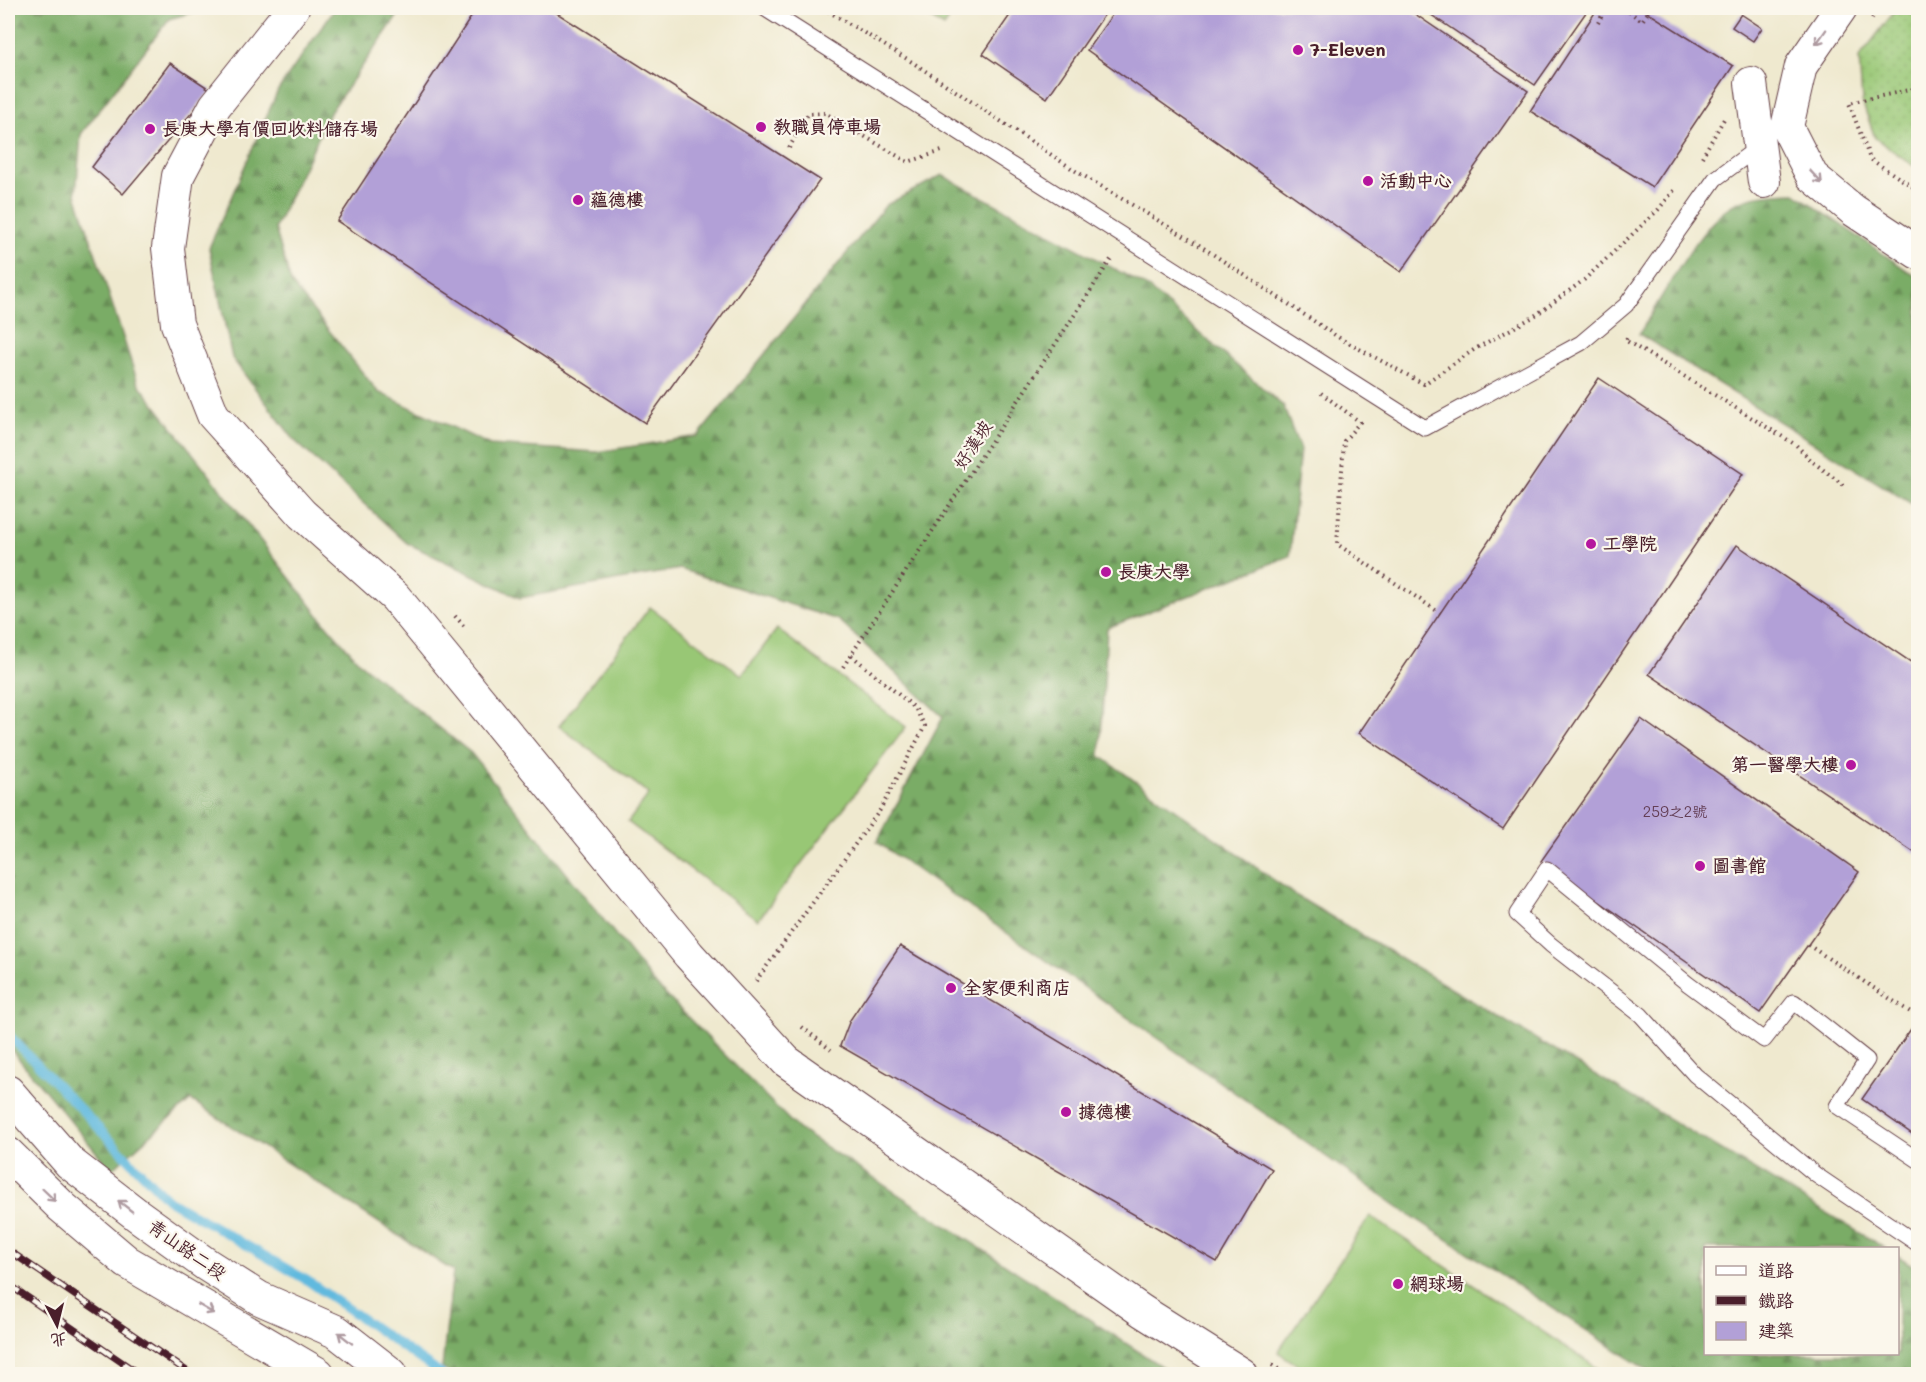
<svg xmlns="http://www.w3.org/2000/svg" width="1926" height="1382" viewBox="0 0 1926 1382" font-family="Mali,'LXGW WenKai TC',sans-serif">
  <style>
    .grass { fill: url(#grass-dots); stroke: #717350; stroke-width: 1.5 }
    .forest { fill: url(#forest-firs); stroke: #626648; stroke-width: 1.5 }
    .garden { fill: #98c775; stroke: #717350; stroke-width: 1.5 }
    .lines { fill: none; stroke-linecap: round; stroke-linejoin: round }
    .stream { stroke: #61b9de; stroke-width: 9 }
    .building { fill: #b2a0d7 }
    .lane-casing { stroke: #633d44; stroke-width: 17 }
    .street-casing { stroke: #633d44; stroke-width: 34 }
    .secondary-casing { stroke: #633d44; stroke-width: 35 }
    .path { stroke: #633d44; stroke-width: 4; stroke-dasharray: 1.5 4.5; stroke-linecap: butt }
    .lane { stroke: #fff; stroke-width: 15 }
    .street { stroke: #fff; stroke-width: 32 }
    .secondary { stroke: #fff; stroke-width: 33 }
    .rail-casing { stroke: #4a1f2b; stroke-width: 7 }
    .rail { stroke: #fbf7ec; stroke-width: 4.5; stroke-dasharray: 14; stroke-linecap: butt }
    .oneway { stroke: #ae9aa0 }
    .poi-dot { fill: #b5179e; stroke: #fbf7ec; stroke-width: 2 }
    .labels { text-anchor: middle; stroke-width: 4.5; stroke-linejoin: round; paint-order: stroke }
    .number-label { font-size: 15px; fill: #643f56 }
    .poi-label { font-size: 18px; font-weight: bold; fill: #4a1f2b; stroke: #fbf7ec; text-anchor: start }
    .street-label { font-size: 18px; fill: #4a1f2b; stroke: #fbf7ec }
  </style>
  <defs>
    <pattern id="grass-dots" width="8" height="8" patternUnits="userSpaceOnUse" patternTransform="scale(1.5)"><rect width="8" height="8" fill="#98c775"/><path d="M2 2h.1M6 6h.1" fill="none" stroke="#84aa65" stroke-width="1.8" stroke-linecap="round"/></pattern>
    <pattern id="forest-firs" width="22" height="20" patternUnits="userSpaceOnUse" patternTransform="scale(1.5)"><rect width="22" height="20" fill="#7aac66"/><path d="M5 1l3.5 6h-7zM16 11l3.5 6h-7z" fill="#668b54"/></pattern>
  </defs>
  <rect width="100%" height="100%" fill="#fbf7ec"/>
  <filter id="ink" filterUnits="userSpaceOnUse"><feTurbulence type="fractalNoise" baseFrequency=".0167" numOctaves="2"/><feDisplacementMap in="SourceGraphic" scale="12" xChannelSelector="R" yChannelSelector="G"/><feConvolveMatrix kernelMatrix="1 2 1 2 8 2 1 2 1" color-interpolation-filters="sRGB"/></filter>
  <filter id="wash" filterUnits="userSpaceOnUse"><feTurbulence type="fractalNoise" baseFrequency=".008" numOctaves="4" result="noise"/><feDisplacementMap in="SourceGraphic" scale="24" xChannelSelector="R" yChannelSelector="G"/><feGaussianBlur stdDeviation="1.35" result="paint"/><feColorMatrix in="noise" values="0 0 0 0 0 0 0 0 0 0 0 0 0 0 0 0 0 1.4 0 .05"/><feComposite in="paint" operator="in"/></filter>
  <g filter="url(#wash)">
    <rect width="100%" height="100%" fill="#efe9cf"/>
    <path class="grass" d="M1897,8H1918V169L1875,138L1862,101L1859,58Z"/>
    <g class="forest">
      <path d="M8,8H208L169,19L81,134L76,194L138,383L324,622L361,664L471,753L653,982L798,1129L1173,1374H451L442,1368L453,1271L191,1100L111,1170L8,1046Z"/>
      <path d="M335,8H403L331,111L275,228L291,283L378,392L490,445L597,452L698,436L886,205L942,175L1146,286L1283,406L1300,449L1290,556L1107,628L1100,756L1295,895L1885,1248H1706V1354H1898V1256L1918,1269V1374H1653L1401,1209L877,842L943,717L838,620L680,569L520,598L407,543L295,441L232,358L209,248L278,90Z"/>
      <path d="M1795,193L1918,278V508L1639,334C1660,301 1703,218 1736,203C1755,194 1774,194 1795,193Z"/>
    </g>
    <g class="garden">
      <path d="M915,8H957L944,27Z"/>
      <path d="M650,607L742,675L777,629L906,727L758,920L628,822L649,794L559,726Z"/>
      <path d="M1370,1216L1606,1374H1311L1278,1352Z"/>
    </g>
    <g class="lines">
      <path class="stream" d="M8,1034L167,1199L308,1281L441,1374"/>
    </g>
    <g id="blocks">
      <g class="building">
        <path d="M477,8H549L820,180L645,423L337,221Z"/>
        <path d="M1015,8H1109L1047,98L983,54Z"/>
        <path d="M1117,8H1406L1528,91L1401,272L1087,50Z"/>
        <path d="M1421,8H1589L1535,85Z"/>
        <path d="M1598,8H1641L1733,66L1652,187L1530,111Z"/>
        <path d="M1741,14L1762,28L1753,41L1732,27Z"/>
        <path d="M170,63L211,90L123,194L92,167Z"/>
        <path d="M1599,378L1743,474L1503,829L1359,733Z"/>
        <path d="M1737,545L1918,667V855L1649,674Z"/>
        <path d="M1641,719L1859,872L1760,1013L1541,861Z"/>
        <path d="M900,946L1272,1169L1217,1262L840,1046L850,1020Z"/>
        <path d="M1918,1019V1138L1862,1099Z"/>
      </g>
    </g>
  </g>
  <g filter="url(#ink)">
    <use href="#blocks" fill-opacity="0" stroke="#633d44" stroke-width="1.5"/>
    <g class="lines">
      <defs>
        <g id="lane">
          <path d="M764,8L1425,428L1581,343L1626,305L1715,179L1760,146"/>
          <path d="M1918,1160L1837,1106L1867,1060L1794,1002L1764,1040L1688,984L1547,869L1517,914L1551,945L1641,1015L1695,1075L1816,1175L1918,1244"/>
        </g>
        <g id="street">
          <path d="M293,8L215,106L178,176L168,248L177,324L213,415L302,514L395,597L689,955L786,1061L1142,1311L1242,1374"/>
          <path d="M1841,8L1801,66L1787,127L1812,176L1853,210L1918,253"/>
          <path d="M1751,83L1764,182"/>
        </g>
        <g id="secondary">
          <path d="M8,1092L70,1163L136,1214L207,1265L259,1298L337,1332L391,1374"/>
          <path d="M8,1154L62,1207L127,1262L318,1374"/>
        </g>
      </defs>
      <use href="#lane" class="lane-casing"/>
      <use href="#street" class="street-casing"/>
      <use href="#secondary" class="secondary-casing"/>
      <g class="path">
        <path d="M823,8L912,62L1074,170L1199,245L1341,339L1424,384L1475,349L1533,317L1584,280L1658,210L1676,188"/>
        <path d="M1624,8L1642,21L1651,8"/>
        <path d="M1872,19L1880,8"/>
        <path d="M1598,23L1606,8"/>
        <path d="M1918,88L1849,103L1870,159L1918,190"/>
        <path d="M789,148L808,114L825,113L908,162L942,151"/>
        <path d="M1702,157L1724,119"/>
        <path d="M1627,338L1625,340L1796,445L1813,462L1846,487"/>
        <path d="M1321,393L1360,422L1344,441L1337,544L1440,613"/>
        <path d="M455,616L466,628"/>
        <path d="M843,667L1112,258"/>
        <path d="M1808,945L1918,1017"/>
        <path d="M756,981L880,810L925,726L915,708L851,655"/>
        <path d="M802,1027L831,1050"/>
        <path d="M1272,1365L1286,1374"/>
      </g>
      <use href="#lane" class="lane"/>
      <use href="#street" class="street"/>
      <use href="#secondary" class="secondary"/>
      <defs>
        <g id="rail">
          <path d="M8,1250L191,1374"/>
          <path d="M8,1284L139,1374"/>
        </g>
      </defs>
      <use href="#rail" class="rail-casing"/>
      <use href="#rail" class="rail"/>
    </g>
    <defs><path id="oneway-shaft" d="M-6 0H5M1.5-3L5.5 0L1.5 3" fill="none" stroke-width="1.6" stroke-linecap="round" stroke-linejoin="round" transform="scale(1.5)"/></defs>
    <g class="oneway">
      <use href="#oneway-shaft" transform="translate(1821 37) rotate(125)"/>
      <use href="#oneway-shaft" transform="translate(1816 177) rotate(47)"/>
      <use href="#oneway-shaft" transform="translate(49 1195) rotate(44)"/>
      <use href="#oneway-shaft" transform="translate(125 1206) rotate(-142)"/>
      <use href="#oneway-shaft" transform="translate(206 1309) rotate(30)"/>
      <use href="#oneway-shaft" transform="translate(345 1338) rotate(-142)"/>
    </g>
  </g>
  <g class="poi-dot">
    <circle cx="1298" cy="50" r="6"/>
    <circle cx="761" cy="127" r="6"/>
    <circle cx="150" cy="129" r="6"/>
    <circle cx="1368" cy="181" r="6"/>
    <circle cx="578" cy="200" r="6"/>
    <circle cx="1591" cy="544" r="6"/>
    <circle cx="1106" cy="572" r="6"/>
    <circle cx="1851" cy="765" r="6"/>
    <circle cx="1700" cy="866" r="6"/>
    <circle cx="951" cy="988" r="6"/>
    <circle cx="1066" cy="1112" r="6"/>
    <circle cx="1398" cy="1284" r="6"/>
  </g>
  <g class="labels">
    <g class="number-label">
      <text x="1675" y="817">259之2號</text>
    </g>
    <g class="poi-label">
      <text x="1310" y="56">7-Eleven</text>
      <text x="773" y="133">教職員停車場</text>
      <text x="162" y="135">長庚大學有價回收料儲存場</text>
      <text x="1380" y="187">活動中心</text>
      <text x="590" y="206">蘊德樓</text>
      <text x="1603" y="550">工學院</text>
      <text x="1118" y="578">長庚大學</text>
      <text x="1839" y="771" text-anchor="end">第一醫學大樓</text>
      <text x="1712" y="872">圖書館</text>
      <text x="963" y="994">全家便利商店</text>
      <text x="1078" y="1118">據德樓</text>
      <text x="1410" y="1290">網球場</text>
    </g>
    <g class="street-label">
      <text transform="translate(973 445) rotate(-57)" y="6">好漢坡</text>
      <text transform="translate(187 1250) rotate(35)" y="6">青山路二段</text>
    </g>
  </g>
  <rect width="1926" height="1382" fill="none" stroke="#fbf7ec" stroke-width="30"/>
  <rect x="1704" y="1247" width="195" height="108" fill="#fbf7ec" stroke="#b4a19f" stroke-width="1.5"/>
  <rect x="1716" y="1266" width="30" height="9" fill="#ffffff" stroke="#b4a19f" stroke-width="1.5"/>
  <text x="1758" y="1277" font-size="18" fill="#4a1f2b">道路</text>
  <rect x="1716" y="1296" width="30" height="9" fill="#4a1f2b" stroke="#b4a19f" stroke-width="1.5"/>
  <text x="1758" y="1307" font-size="18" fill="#4a1f2b">鐵路</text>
  <rect x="1716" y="1322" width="30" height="18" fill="#b2a0d7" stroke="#b4a19f" stroke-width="1.5"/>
  <text x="1758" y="1337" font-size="18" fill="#4a1f2b">建築</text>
  <g transform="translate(57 1325) rotate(173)" stroke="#fbf7ec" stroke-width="4.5" paint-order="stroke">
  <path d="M0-4.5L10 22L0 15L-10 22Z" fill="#4a1f2b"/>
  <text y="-9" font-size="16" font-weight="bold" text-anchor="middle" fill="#4a1f2b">北</text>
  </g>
</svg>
